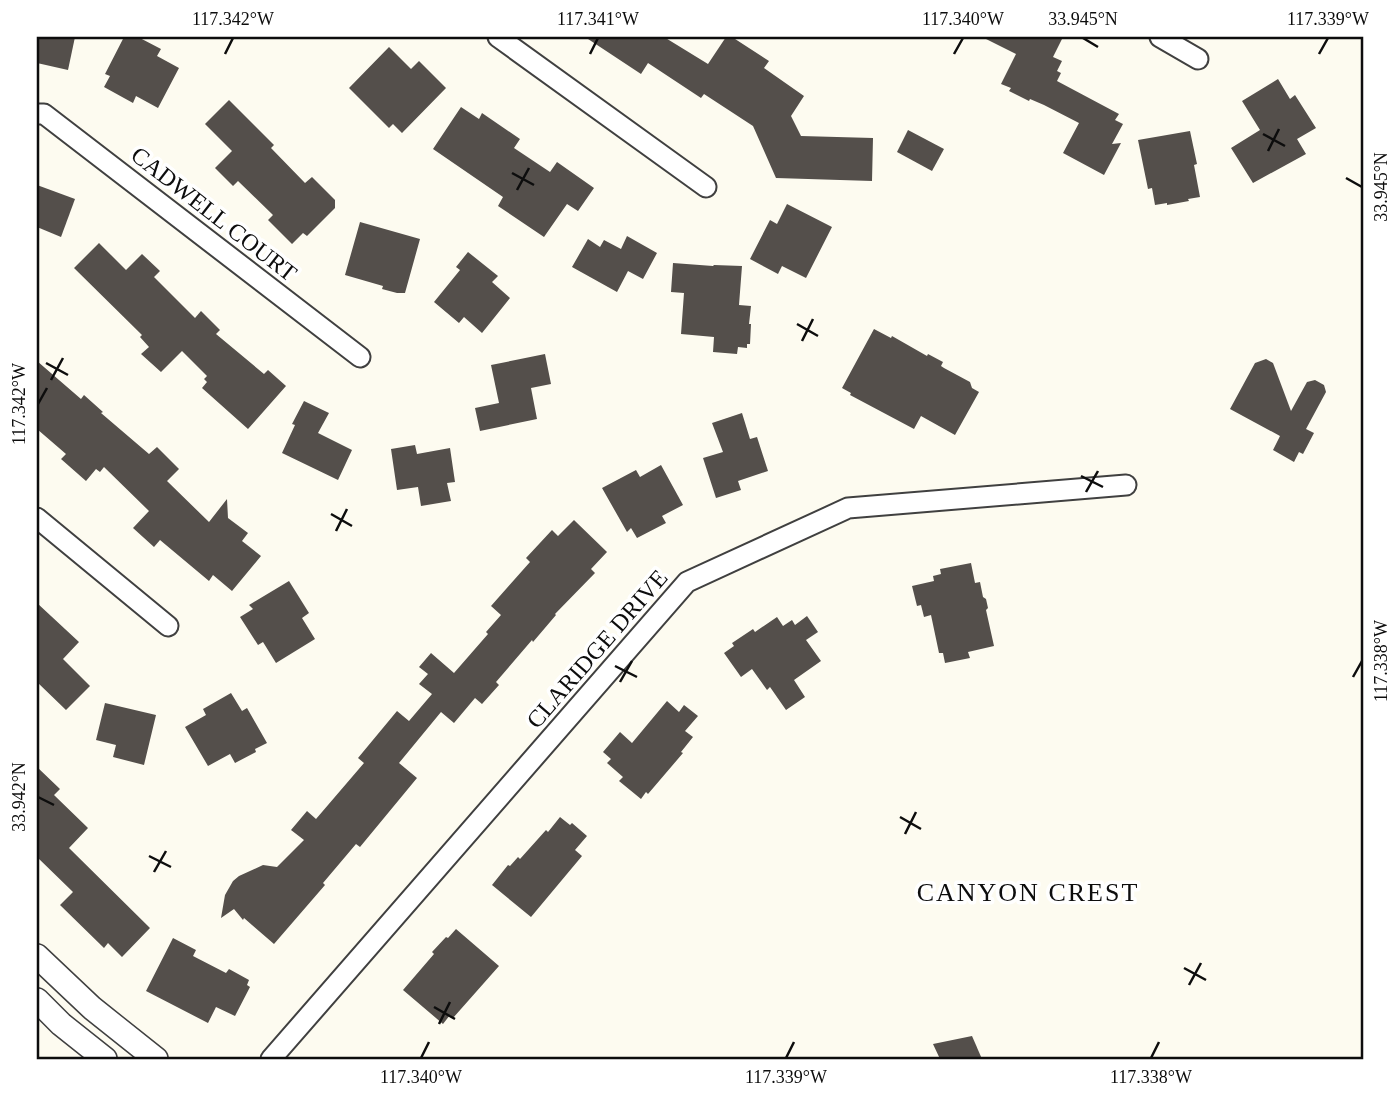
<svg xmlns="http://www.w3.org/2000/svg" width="1400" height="1096" viewBox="0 0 1400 1096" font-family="Georgia,serif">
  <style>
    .building { fill: #544f4b }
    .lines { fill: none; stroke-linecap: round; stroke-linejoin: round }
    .minor-casing { stroke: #404040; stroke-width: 23 }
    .tertiary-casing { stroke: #404040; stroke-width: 26 }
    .minor { stroke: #fff; stroke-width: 19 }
    .tertiary { stroke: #fff; stroke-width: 23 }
    .ticks { fill: none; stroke: #0d0d0d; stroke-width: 2.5 }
    .labels { text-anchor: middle; stroke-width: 7; stroke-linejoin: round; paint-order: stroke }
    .street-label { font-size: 24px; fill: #0d0d0d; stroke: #fff }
    .neighbourhood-label { font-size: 26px; letter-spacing: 2px; fill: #0d0d0d; stroke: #fff }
    .neatline { fill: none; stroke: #0d0d0d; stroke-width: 2.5 }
    .ticks-label { font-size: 18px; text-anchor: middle; fill: #0d0d0d }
  </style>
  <rect width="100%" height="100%" fill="#fdfbf0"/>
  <g class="building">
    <path d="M37,37H75L68,70L37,63Z"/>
    <path d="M124,37H138L161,49L157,56L179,68L158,108L136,96L133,103L104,87L110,76L105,74Z"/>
    <path d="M585,37H664L708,64L726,37H732L769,61L764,68L804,96L791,116L801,136L873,138L872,181L776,178L753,126L704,94L701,98L648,63L641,74Z"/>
    <path d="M982,37H1063L1053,57L1062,61L1057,71L1061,73L1057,81L1119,114L1115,120L1123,124L1112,144L1121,143L1104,175L1063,153L1079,123L1044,105L1030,99L1029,101L1009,91L1011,88L1001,84L1016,54Z"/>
    <path d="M389,47L411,69L419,61L446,88L402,133L393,124L389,128L349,88Z"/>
    <path d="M1278,79L1290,99L1295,95L1316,128L1297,139L1306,154L1253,183L1231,148L1260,130L1242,101Z"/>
    <path d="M229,100L274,145L271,148L305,183L312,177L335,200V208L307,236L303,233L292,244L268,220L273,215L238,181L233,186L215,168L232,151L205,124Z"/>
    <path d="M461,107L479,119L482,113L520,139L514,148L550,172L557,162L594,188L578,211L567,204L544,237L498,206L503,197L433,149Z"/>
    <path d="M908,130L944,149L932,171L897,152Z"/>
    <path d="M1190,131L1197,164L1194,165L1200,197L1188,199L1189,201L1167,205V203L1155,205L1152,188L1148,189L1138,140Z"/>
    <path d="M37,185L75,199L61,237L37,227Z"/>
    <path d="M787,204L832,227L806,278L782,266L778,274L750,259L770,220L777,224Z"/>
    <path d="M360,222L420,239L405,293H397L382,289L383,286L345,275Z"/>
    <path d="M627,236L657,253L643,279L628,271L617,292L572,267L588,239L600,247L604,240L621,249Z"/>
    <path d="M99,243L126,270L142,254L160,271L154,277L195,318L201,311L220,330L216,334L264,374L268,370L286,386L248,429L202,388L207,382L204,379L207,376L182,351L161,372L141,354L149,347L140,337L142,335L74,268Z"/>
    <path d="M468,252L498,276L492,282L510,298L482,333L464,317L459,323L434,302L460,270L456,267Z"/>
    <path d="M673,263L713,266L714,265L742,266L739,305L751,306L749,324H751L750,344H747V348L738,347L737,354L713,352L714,337L681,334L684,293L671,292Z"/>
    <path d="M874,329L891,338L892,336L927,356L928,354L943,362L941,366L944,368L970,382L972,388L979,392L955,435L921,416L914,429L850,395L851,393L842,388Z"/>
    <path d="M545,354L551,384L531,388L537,419L480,431L475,408L499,403L491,365Z"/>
    <path d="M1266,359L1273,363L1291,411L1307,382L1315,380L1324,385L1326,392L1306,429L1314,433L1303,454L1299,452L1294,462L1273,450L1280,436L1230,409L1255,363Z"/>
    <path d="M37,361L81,399L84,395L103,412L101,413L149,454L157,447L179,469L167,481L209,522L227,499L228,518L248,533L242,541L261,556L232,591L213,575L209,581L160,540L154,547L133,528L149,511L104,467L100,472L96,469L86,481L61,459L66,454L37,429Z"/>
    <path d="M304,401L329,413L318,433L352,450L338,480L282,453L295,425L292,424Z"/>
    <path d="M742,413L750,439L757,437L768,471L738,481L741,490L716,498L703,458L723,452L712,423Z"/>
    <path d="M415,445L417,454L450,448L455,482L447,483L451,501L421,506L418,487L397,490L391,449Z"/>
    <path d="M661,465L683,505L662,516L666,523L637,538L631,528L627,532L602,488L636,470L640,477Z"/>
    <path d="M574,520L607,552L591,569L595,573L555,614L556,615L533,642L532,640L496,682L499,685L482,704L475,698L454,723L441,712L399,763L417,778L360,847L356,844L323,883L325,885L274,944L244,918L243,920L234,909L221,918L225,895L233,881L239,876L263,865L277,867L304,840L291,830L307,811L316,819L364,763L358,758L397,711L409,721L432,694L419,684L428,674L419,667L431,653L454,673L488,634L486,632L501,615L491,606L530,562L526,558L552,530L558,536Z"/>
    <path d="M971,563L975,583L980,582L983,597L986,599L988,608L986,610L994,646L968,652L970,658L945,663L943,653H939L931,615L924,617L921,605L917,606L912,586L934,581L933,576L941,574L940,569Z"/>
    <path d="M289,581L309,613L302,618L315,639L276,663L263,642L258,645L240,617L253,609L249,605Z"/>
    <path d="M37,603L79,642L63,659L90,686L66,710L37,682Z"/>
    <path d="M807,616L818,632L806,640L821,661L794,680L805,697L786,710L770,687L767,690L752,669L741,677L724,653L734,646L732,643L753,629L755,632L777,617L783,626L792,620L795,625Z"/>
    <path d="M231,693L242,711L247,708L267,743L255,749L256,752L235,763L230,754L208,766L185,727L206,715L203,709Z"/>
    <path d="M667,701L679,712L684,705L698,716L685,731L693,737L681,752L683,753L648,794L646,792L641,799L619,781L623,777L607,763L611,759L603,752L620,732L632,743Z"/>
    <path d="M105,703L156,715L144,765L113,757L116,745L96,740Z"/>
    <path d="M37,767L60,789L54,795L88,828L69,848L150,928L122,957L108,943L104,948L60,905L73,892L37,857Z"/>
    <path d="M560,817L570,825L572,823L587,836L575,850L582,856L531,917L492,885L508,865L510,866L518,857L520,859L546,830L548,832Z"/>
    <path d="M456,929L499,966L453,1018L450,1015L443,1024L403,990L434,954L432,952L446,937L448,938Z"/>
    <path d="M173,938L196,950L193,956L226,973L229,969L249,980L247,985L250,987L235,1016L216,1007L208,1023L146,991Z"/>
    <path d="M972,1036L982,1059H940L933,1044Z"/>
  </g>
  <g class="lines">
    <defs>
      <g id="minor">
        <path d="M498,37L706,187"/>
        <path d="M1160,37L1198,59"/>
        <path d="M37,114H44L360,357"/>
        <path d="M37,518L168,626"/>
        <path d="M271,1059L687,582L848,508L1126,485"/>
      </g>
      <g id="tertiary">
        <path d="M37,956L92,1008L156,1059"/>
        <path d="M37,1000L61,1024L105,1059"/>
      </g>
    </defs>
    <use href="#minor" class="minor-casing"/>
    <use href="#tertiary" class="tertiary-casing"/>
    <use href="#minor" class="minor"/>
    <use href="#tertiary" class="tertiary"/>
  </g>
  <path class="ticks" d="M1083,38L1098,47M225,54L233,38M590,54L598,38M954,54L963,38M1319,54L1328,38M1263,134L1285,146M1268,151L1279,129M512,173L534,185M1346,178L1362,187M517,190L529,168M797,324L818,336M802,341L813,319M46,363L68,375M51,380L63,358M38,404L47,388M1081,476L1103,487M1086,492L1098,471M331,514L352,526M336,531L347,509M615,666L637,677M1353,677L1362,661M620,682L632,661M38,797L54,805M900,817L921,829M905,834L916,812M149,856L171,867M154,872L166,851M1184,968L1206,980M1189,985L1201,963M434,1007L455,1019M439,1024L450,1002M421,1058L429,1042M786,1058L794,1042M1151,1058L1159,1042"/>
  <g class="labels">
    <g class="street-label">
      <text transform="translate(214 214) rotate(38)" y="8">CADWELL COURT</text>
      <text transform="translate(597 649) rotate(-49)" y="8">CLARIDGE DRIVE</text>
    </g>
    <g class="neighbourhood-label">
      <text x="1028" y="901">CANYON CREST</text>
    </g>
  </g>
  <rect width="1400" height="1096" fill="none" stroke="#ffffff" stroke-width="77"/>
  <rect x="38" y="38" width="1324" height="1020" class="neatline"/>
  <g class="ticks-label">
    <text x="233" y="25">117.342°W</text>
    <text x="598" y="25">117.341°W</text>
    <text x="963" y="25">117.340°W</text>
    <text x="1083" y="25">33.945°N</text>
    <text x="1328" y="25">117.339°W</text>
    <text transform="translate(1381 187) rotate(-90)" y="6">33.945°N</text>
    <text transform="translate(19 404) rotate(-90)" y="6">117.342°W</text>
    <text transform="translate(1381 661) rotate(-90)" y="6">117.338°W</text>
    <text transform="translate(19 797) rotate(-90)" y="6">33.942°N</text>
    <text x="421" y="1083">117.340°W</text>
    <text x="786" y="1083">117.339°W</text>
    <text x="1151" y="1083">117.338°W</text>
  </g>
</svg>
